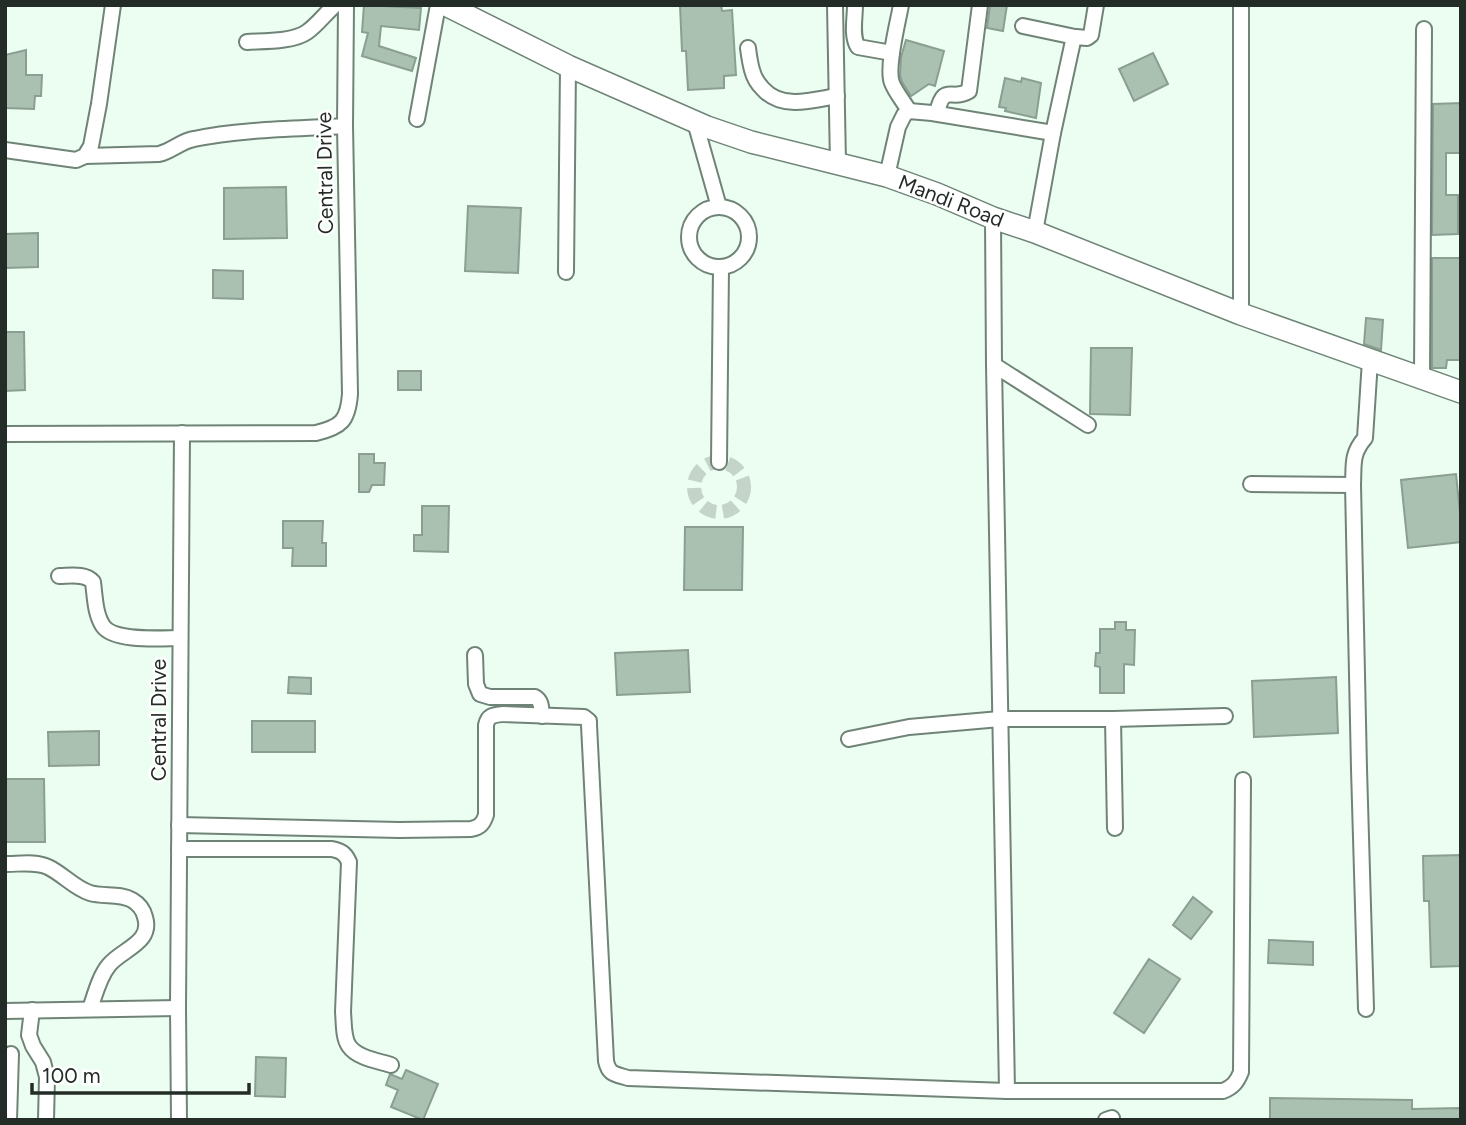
<svg xmlns="http://www.w3.org/2000/svg" width="1466" height="1125" viewBox="0 0 1466 1125" font-family="Figtree,sans-serif">
  <style>
    .building { fill: #aac1b1; stroke: #8a9f90; stroke-width: 2 }
    .lines { fill: none; stroke-linecap: round; stroke-linejoin: round }
    .street-tunnel { stroke: #c4d4c9; stroke-width: 14; stroke-dasharray: 14 7; stroke-linecap: butt }
    .street-casing { stroke: #6f8476; stroke-width: 18 }
    .secondary-casing { stroke: #6f8476; stroke-width: 24 }
    .street { stroke: #fff; stroke-width: 14 }
    .secondary { stroke: #fff; stroke-width: 21 }
    .labels { text-anchor: middle; stroke-width: 5; stroke-linejoin: round; paint-order: stroke }
    .street-label { font-size: 21px; fill: #242c27; stroke: #fff }
  </style>
  <rect width="100%" height="100%" fill="#ecfef2"/>
  <g class="building">
    <path d="M364,5L421,8L419,30L381,26L379,46L416,58L412,71L362,56L368,33L362,32Z"/>
    <path d="M680,5H721L722,11L732,10L736,75L724,76V88L688,90L686,51H682Z"/>
    <path d="M990,5H1007L1003,31L987,28Z"/>
    <path d="M906,40L944,51L935,86L929,84L911,96L902,82L900,75L901,57Z"/>
    <path d="M26,50V75H42L41,96H35L34,109L5,108V55Z"/>
    <path d="M1153,53L1168,84L1134,101L1119,69Z"/>
    <path d="M1005,78L1021,82L1022,78L1041,83L1036,118L1005,111L1006,108L999,107Z"/>
    <path d="M1461,103V153H1446V195H1458V234L1432,235L1433,104Z"/>
    <path d="M286,187L287,238L224,239V188Z"/>
    <path d="M468,206L521,208L518,273L465,271Z"/>
    <path d="M38,233V267L5,268V234Z"/>
    <path d="M1432,258H1461V360H1447L1446,368H1432Z"/>
    <path d="M213,270L243,271V299L213,298Z"/>
    <path d="M1366,318L1383,320L1381,350L1364,344Z"/>
    <path d="M5,332H24L25,390L5,391Z"/>
    <path d="M1091,348H1132L1130,415L1090,414Z"/>
    <rect x="398" y="371" width="23" height="19"/>
    <path d="M359,454H374V463H385L384,485H372L369,492H359Z"/>
    <path d="M1456,474L1461,522V542L1408,548L1401,480Z"/>
    <path d="M422,506H449L448,552L414,551V535H422Z"/>
    <path d="M283,521H323L322,543H326V566H292L293,548H283Z"/>
    <path d="M685,527H743L742,590H684Z"/>
    <path d="M1115,622H1126V630H1135L1134,665L1124,664V693H1100V667L1095,666L1096,653H1100V629H1115Z"/>
    <path d="M688,650L690,692L617,695L615,653Z"/>
    <path d="M289,677L311,678V694L288,693Z"/>
    <path d="M1336,677L1338,733L1254,737L1252,681Z"/>
    <rect x="252" y="721" width="63" height="31"/>
    <path d="M99,731V765L49,766L48,732Z"/>
    <path d="M5,779H44L45,842H5Z"/>
    <path d="M1461,855V966L1431,967L1429,901H1424L1423,856Z"/>
    <path d="M1193,897L1212,912L1191,939L1173,925Z"/>
    <path d="M1269,940L1313,942V965L1268,963Z"/>
    <path d="M1149,959L1180,979L1144,1033L1114,1013Z"/>
    <path d="M256,1057L286,1058L285,1097L255,1096Z"/>
    <path d="M406,1070L438,1084L423,1120L391,1107L398,1090L386,1085L390,1074L402,1079Z"/>
    <path d="M1270,1098L1412,1100V1109L1461,1108V1120H1270Z"/>
  </g>
  <g class="lines">
    <circle class="street-tunnel" cx="719" cy="487" r="25"/>
    <defs>
      <g id="street">
        <path d="M835,5L838,164"/>
        <path d="M855,5C855,19 851,36 858,47L892,53"/>
        <path d="M901,5C898,22 886,68 892,83C896,93 904,102 909,111"/>
        <path d="M1241,5V314"/>
        <path d="M1023,26L1075,37"/>
        <path d="M247,42C263,41 293,42 307,32C317,25 325,14 335,5"/>
        <path d="M748,48C749,56 750,63 752,70C754,78 758,84 763,89C782,110 812,100 837,96"/>
        <path d="M937,113C944,82 951,102 969,91L980,5"/>
        <path d="M417,119L438,5"/>
        <path d="M695,122L719,207"/>
        <path d="M5,150L76,160L85,156L91,146L99,104L113,5"/>
        <path d="M85,156L159,154C172,151 181,141 194,139C242,129 296,129 345,126"/>
        <path d="M887,176L898,127L904,115L909,111L932,113L1053,133"/>
        <circle cx="719" cy="237" r="30"/>
        <path d="M993,218L994,365L1007,1091"/>
        <path d="M1035,232L1053,133L1073,41L1076,37L1087,38L1091,35L1096,5"/>
        <path d="M566,272L568,66"/>
        <path d="M994,365L1088,425"/>
        <path d="M1422,378L1424,29"/>
        <path d="M5,434L316,433C341,427 348,421 350,394L345,126L346,5"/>
        <path d="M719,462L721,267"/>
        <path d="M1251,484L1353,485"/>
        <path d="M59,576C70,576 85,573 93,582C95,597 95,614 103,626C114,642 162,638 180,638"/>
        <path d="M475,655L476,684L480,694L490,697H535C542,701 541,708 542,716"/>
        <path d="M1113,719L1115,828"/>
        <path d="M849,739L909,727L1000,719H1113L1225,716"/>
        <path d="M179,825L399,830L471,829C480,827 483,824 486,815V725C488,715 494,715 503,714L584,717L589,721V725L606,1061C609,1075 615,1074 628,1078L1007,1091H1223C1233,1087 1237,1082 1241,1072L1243,780"/>
        <path d="M179,849H332C341,851 345,853 349,862L343,1012C344,1022 343,1038 349,1046C357,1058 379,1061 391,1065"/>
        <path d="M5,864C19,864 36,861 48,867C63,874 74,888 90,893C103,897 120,893 132,900C139,904 143,909 145,917C153,943 122,949 109,965C99,977 95,995 90,1009"/>
        <path d="M1366,1009L1359,769L1353,485C1354,465 1351,454 1365,438L1370,360"/>
        <path d="M32,1010L29,1035L33,1046L43,1062L47,1077L46,1120"/>
        <path d="M5,1011L178,1008"/>
        <path d="M9,1120L11,1054"/>
        <path d="M179,1120L178,1008L182,433"/>
        <path d="M1106,1120L1112,1118"/>
      </g>
      <path id="secondary" d="M446,5L568,66L707,127L751,142L887,176L937,194L993,218L1035,232L1241,314L1461,392"/>
    </defs>
    <use href="#street" class="street-casing"/>
    <use href="#secondary" class="secondary-casing"/>
    <use href="#street" class="street"/>
    <use href="#secondary" class="secondary"/>
  </g>
  <g class="labels">
    <g class="street-label">
      <text transform="translate(325 173) rotate(-91)" y="7">Central Drive</text>
      <text transform="translate(951 201) rotate(21)" y="7">Mandi Road</text>
      <text transform="translate(159 720) rotate(-90)" y="7">Central Drive</text>
    </g>
  </g>
  <rect width="1466" height="1125" fill="none" stroke="#242c27" stroke-width="14"/>
  <path d="M32 1083v10h217v-10" fill="none" stroke="#242c27" stroke-width="3.5"/>
  <text x="42" y="1083" font-size="21" fill="#242c27" stroke="#ffffff" stroke-width="5" paint-order="stroke">100 m</text>
</svg>
